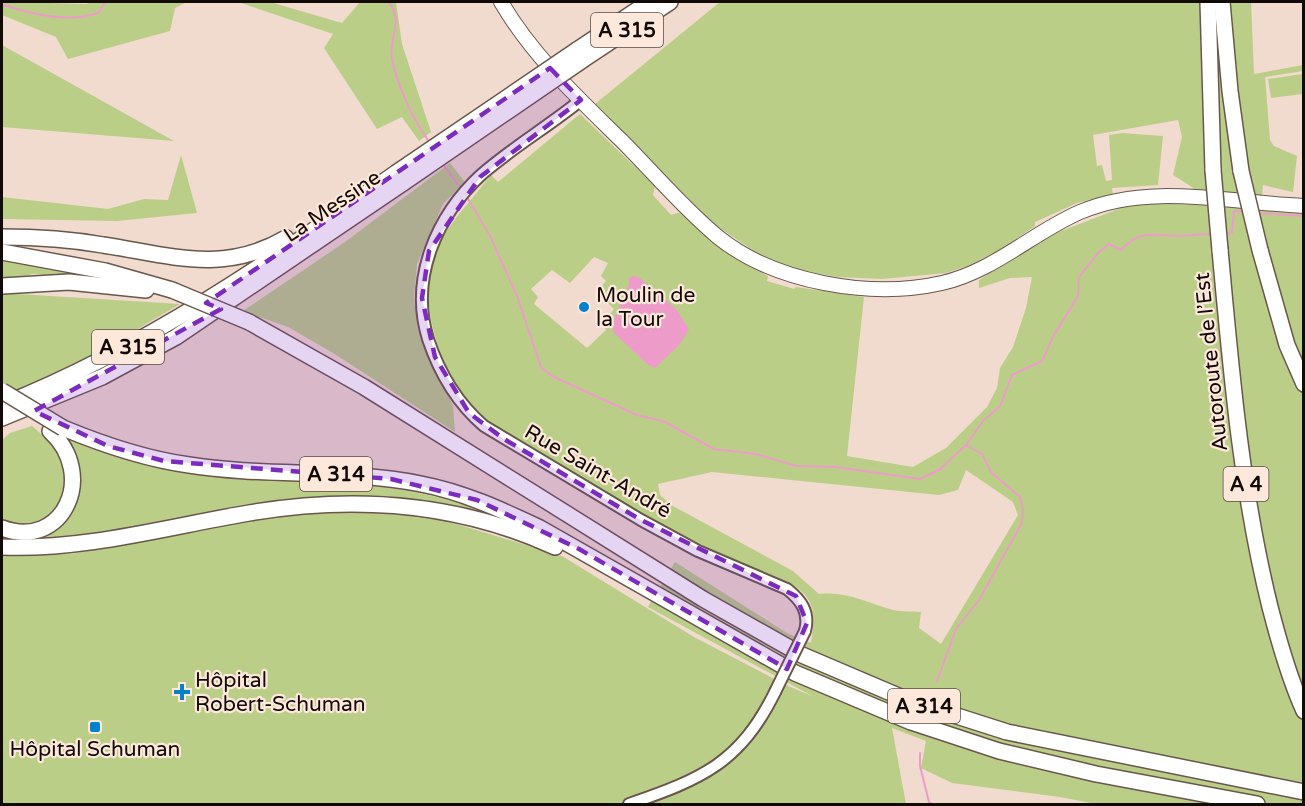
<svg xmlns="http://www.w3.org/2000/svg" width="1305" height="806" viewBox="0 0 1305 806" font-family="'Varela Round',sans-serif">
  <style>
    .green { fill: #bbce88; fill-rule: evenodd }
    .water { fill: #ed9cca }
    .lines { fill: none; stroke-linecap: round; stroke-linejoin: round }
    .stream { stroke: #ed9cca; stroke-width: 2 }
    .minor-casing { stroke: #69574c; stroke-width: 14 }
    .major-casing { stroke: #69574c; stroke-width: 16 }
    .highway-casing { stroke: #69574c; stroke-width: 18 }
    .minor { stroke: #fff; stroke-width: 10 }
    .major { stroke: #fff; stroke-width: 14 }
    .highway { stroke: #fff; stroke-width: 15 }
    .minor-bridge-casing { stroke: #69574c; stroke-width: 14; stroke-linecap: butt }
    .highway-bridge-casing { stroke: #69574c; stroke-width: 18; stroke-linecap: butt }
    .minor-bridge { stroke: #fff; stroke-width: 10 }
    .highway-bridge { stroke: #fff; stroke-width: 15 }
    .marked { fill: #7b2cbf; fill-opacity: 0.2; stroke: #7b2cbf; stroke-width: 4.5; stroke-dasharray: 12 8; stroke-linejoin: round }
    .poi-dot { fill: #0183cb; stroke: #fde8db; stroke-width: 2 }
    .labels { text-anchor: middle; stroke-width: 4.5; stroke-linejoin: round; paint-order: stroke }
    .shield { fill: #fde8db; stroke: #584d46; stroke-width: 1.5 }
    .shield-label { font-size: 20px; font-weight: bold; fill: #110a06 }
    .street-label { font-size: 21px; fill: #110a06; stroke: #fde8db }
    .poi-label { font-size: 21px; fill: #110a06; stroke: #fde8db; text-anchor: start }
  </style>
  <rect width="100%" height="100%" fill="#f0dbce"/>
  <g class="green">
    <path d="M2,2L87,4L89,2H187L175,8L170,31L68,59L56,37L2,15Z"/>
    <path d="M238,2H270L342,23L360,2H396L402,44L431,132L419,141L402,117L377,129L324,48L333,34Z"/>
    <path d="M720,2H1251L1254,74L1303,65V71L1265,77L1270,140L1274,146L1297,156L1293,192L1263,185L1261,210L1303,212V804H1096L1060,797L952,783L921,768L926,741L892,728L906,804H2V551L72,554L297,512L414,511L562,556L694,637L788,686L812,696L648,607L675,562L787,633L811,643C816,613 816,599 789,582C756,568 721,555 689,539C642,517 598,488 554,462C528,446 495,432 474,410C442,374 417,304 433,257C444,227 472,200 491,175L498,182L580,114L655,186L653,195L671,215L681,212C707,239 735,260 768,276L767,281L794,289L796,287L864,297L847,456L913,467L946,448L987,407L997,388L1000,368L1013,347L1026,308L1032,277L1010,278L979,288V280L1051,235L1134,203L1206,205L1192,187L1173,175L1182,137L1178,120L1093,135L1097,166L1102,165L1106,181L1112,180L1109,135L1122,133L1163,136L1158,185L1112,188L1113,194L1077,203L1035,222V226L1000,250L970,265L946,273L882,279L838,277L808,272L774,262L751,249L714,224L595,104ZM594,257L608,263L601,276L606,281L596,292L614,309L602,324L606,330L587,348L534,304L538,297L531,289L552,270L570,283ZM966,470L1013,502L1018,515L941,644L919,628L921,612C912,611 902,612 893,610C867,603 848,591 819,594L793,571L671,505L660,495L658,484L712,472L939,495L958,490Z"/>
    <path d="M2,45L174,141L2,127Z"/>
    <path d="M1303,74V94L1271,98L1268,79Z"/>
    <path d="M181,155L197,213L117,221L2,219V197L108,209L144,199L168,200Z"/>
    <path d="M450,163L465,182L443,204L417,264L414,298L418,330L453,406L455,432L333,353L288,327L243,311L345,242Z"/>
    <path d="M2,259L102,278L33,274L2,282Z"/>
    <path d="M2,293L180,304L104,349L13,393L2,385Z"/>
    <path d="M32,426C66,455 67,456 65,500C41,524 36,528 2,522V440L10,433Z"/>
    <path d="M59,434C92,447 124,461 158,468C174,472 192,472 208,474C307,484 412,476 503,521L389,496L285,499L130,532L65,541L2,542V533L16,537L72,508Z"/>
  </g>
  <path class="water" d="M633,276L640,278L676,309L689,329L680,344L655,368L648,365L613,332C613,306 629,301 629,278Z"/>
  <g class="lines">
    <g class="stream">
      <path d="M388,2C405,20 388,38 392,59C398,87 413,120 430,143"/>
      <path d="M2,4C30,14 68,23 98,13L105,2"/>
      <path d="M442,163L462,190"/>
      <path d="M467,197L490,236L517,296L541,367L552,376L637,415L663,421L714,449L756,454L796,466L836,467L920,479L939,470L966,445L982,454L991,472L1020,497L1023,509L1022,523L979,600L956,629L937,681"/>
      <path d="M1258,213L1304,216"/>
      <path d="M1225,234L1232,233L1234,211L1244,212"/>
      <path d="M966,445L983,421L1000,406L1012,375L1042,361L1054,335L1078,296L1079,277L1098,253L1109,244L1121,250C1139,231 1149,234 1174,236C1187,236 1200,234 1213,234"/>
      <path d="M920,753V766L929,802L932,804"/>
    </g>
    <defs>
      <g id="minor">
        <path d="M581,100C549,126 513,147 482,174C437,215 409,278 428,339C439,372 457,403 484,426L641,520L698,551L787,589C801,600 810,612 805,631"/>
        <path d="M629,804C702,779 740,763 775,692"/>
      </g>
      <path id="major" d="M501,2C532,55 577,97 621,140C653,172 683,208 718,237C775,283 871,299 942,283C994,271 1032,233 1080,212C1150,182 1230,203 1304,206"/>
      <g id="highway">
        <path d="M1208,2L1213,170"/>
        <path d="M1222,2L1230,91L1241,171"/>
        <path d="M577,50L649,2"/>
        <path d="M584,59L670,2"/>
        <path d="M2,237C36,237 69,239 103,245C169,255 223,275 286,238"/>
        <path d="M1220,250C1231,370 1241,490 1270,607C1279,642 1289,678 1304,711"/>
        <path d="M1260,250L1287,345L1304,384"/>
        <path d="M2,252L105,271L172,290"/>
        <path d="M2,286L69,282L146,290"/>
        <path d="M249,322L364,387L703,599L802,655L910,701L1007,732L1304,792"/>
        <path d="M2,405C147,347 269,262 396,173"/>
        <path d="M2,418L102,377L176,337L403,183"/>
        <path d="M63,428C104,445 145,459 189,465C266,477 345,469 421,484C463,492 502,510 540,528L795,673L911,722L999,751L1096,774L1257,804"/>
        <path d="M2,528C63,551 98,475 50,431"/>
        <path d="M2,547C86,550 166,527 249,513C355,495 457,502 555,547"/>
      </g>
    </defs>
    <use href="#minor" class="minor-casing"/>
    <use href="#major" class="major-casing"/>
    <use href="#highway" class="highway-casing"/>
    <use href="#minor" class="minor"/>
    <use href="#major" class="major"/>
    <use href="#highway" class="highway"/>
    <defs>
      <path id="minor-bridge" d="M775,692L805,631"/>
      <g id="highway-bridge">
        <path d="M1213,170L1220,250"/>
        <path d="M1241,171L1260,250"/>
        <path d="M396,173L577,50"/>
        <path d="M403,183L584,59"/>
        <path d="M172,290L249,322"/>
        <path d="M2,391L63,428"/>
      </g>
    </defs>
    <use href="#minor-bridge" class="minor-bridge-casing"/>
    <use href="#highway-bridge" class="highway-bridge-casing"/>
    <use href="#minor-bridge" class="minor-bridge"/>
    <use href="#highway-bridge" class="highway-bridge"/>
  </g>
  <path class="marked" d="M550,68L581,100L480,177L429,251L422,298L435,357L469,413L504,439L641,520L796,596L807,623L787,669L579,549L477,500L391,479L164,461L108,446L34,411L221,309L206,303Z"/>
  <g class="poi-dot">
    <circle cx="584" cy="307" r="6"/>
    <path d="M179 683h6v6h6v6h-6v6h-6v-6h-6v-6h6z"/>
    <rect x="89" y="721" width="12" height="12" rx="3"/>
  </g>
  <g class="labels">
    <g class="shield">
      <rect x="591" y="13" width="72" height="34" rx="4.5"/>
      <rect x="92" y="330" width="72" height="34" rx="4.5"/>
      <rect x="300" y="457" width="72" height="34" rx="4.5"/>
      <rect x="1223.5" y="467" width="45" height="34" rx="4.5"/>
      <rect x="888" y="689" width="72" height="34" rx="4.5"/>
    </g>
    <g class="shield-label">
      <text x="627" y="37">A 315</text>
      <text x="128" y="354">A 315</text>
      <text x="336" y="481">A 314</text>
      <text x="1246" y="491">A 4</text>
      <text x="924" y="713">A 314</text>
    </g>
    <g class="street-label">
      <text transform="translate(332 206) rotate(-34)" y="7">La Messine</text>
      <text transform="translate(1211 362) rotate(-96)" y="7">Autoroute de l’Est</text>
      <text transform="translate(598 471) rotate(30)" y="7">Rue Saint-André</text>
    </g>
    <g class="poi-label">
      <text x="596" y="302">Moulin de<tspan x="596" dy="24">la Tour</tspan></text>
      <text x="195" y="687">Hôpital<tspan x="195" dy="24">Robert-Schuman</tspan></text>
      <text x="95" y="756" text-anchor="middle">Hôpital Schuman</text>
    </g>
  </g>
  <rect width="1305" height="806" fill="none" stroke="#110a06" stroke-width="6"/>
</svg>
